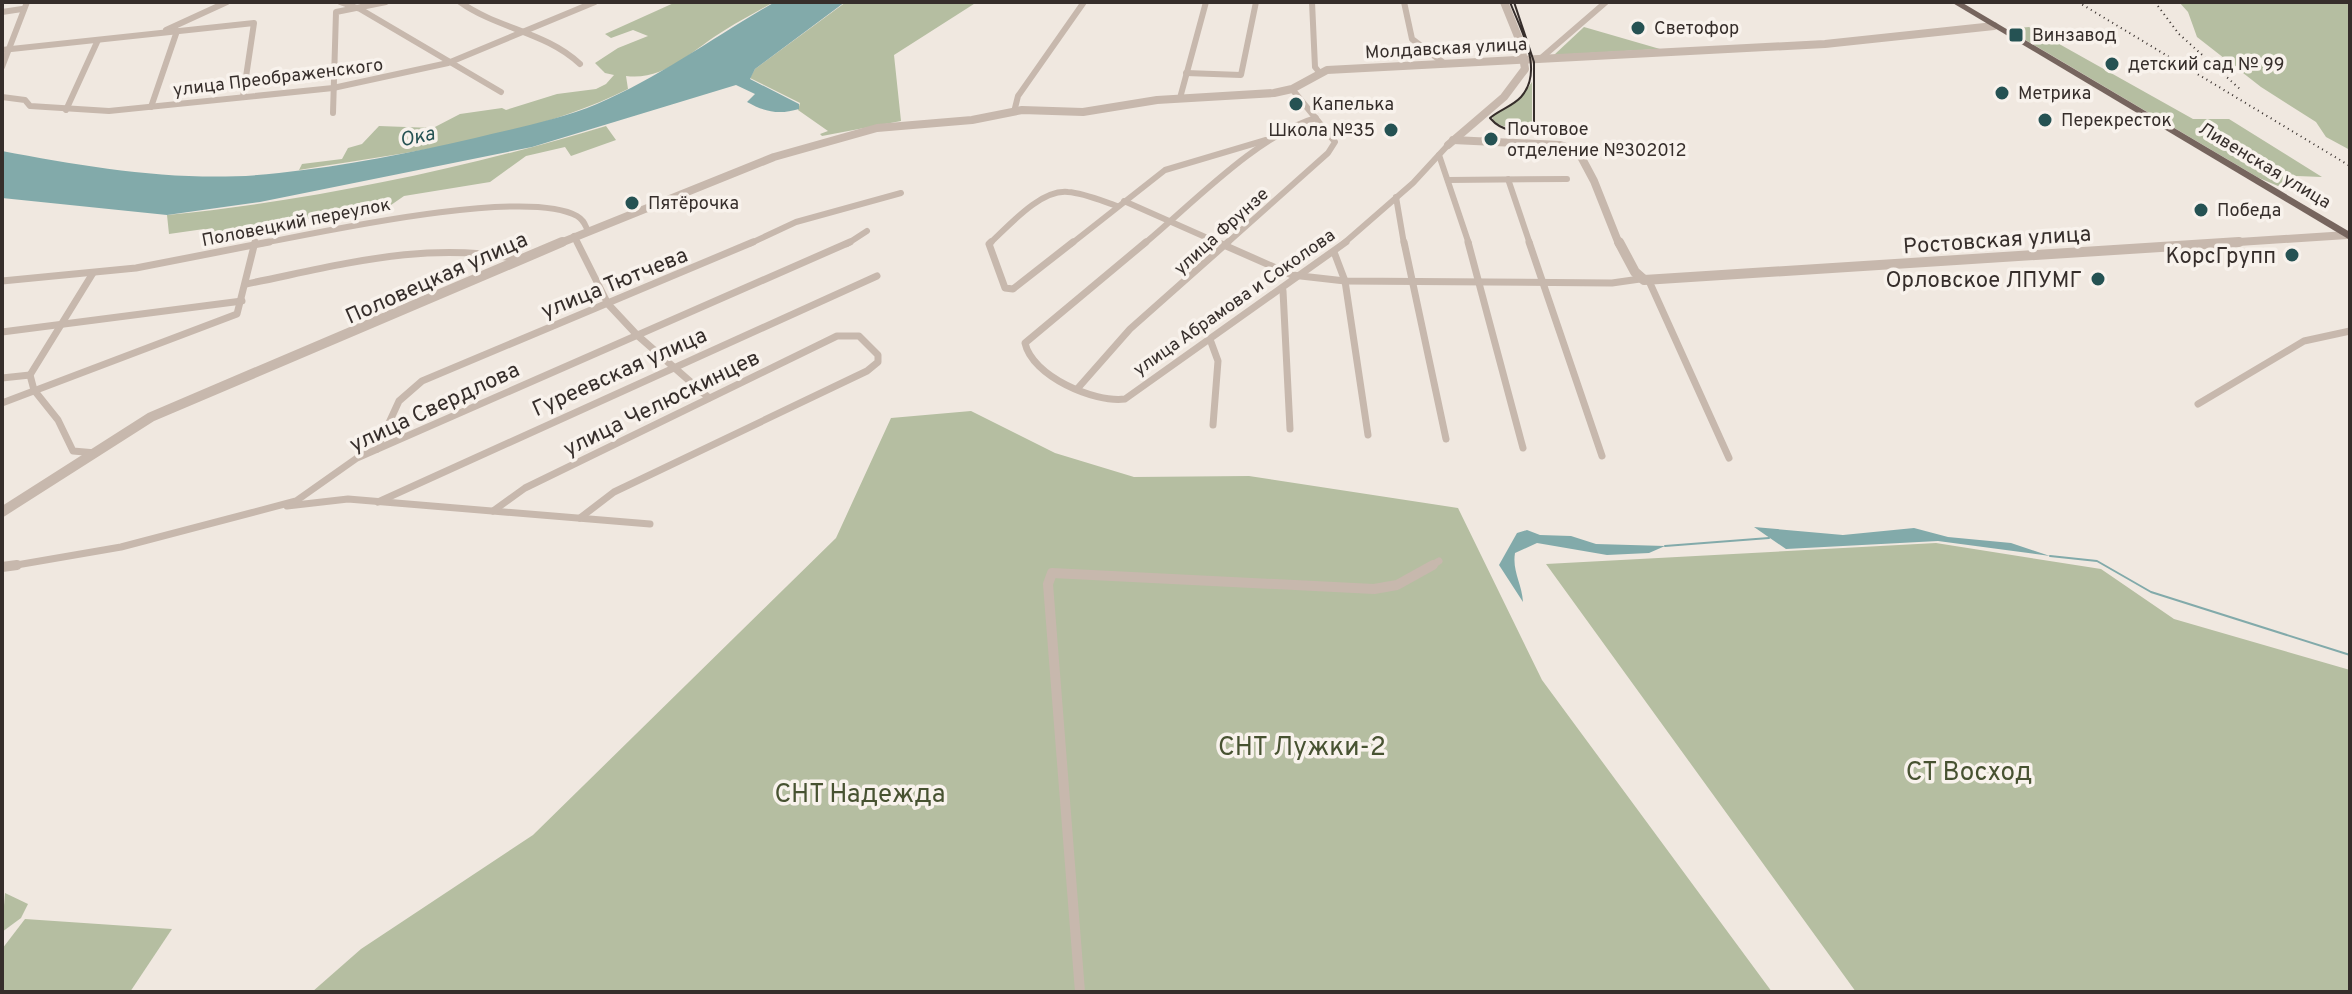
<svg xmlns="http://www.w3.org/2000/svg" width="2352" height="994" viewBox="0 0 2352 994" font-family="Overpass,sans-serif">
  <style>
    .green { fill: #b5bea1 }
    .water { fill: #82aaaa }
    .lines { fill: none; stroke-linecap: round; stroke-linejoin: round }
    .stream { stroke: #82aaaa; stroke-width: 2 }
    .minor-far2 { stroke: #c7b8ad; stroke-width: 6 }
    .minor-far1 { stroke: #c7b8ad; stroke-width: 7 }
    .minor { stroke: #c7b8ad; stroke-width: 10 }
    .tertiary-far1 { stroke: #c7b8ad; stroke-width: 8 }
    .tertiary { stroke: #c7b8ad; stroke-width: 10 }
    .primary { fill: #76655e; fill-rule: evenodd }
    .tram { stroke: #362e2b; stroke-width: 2 }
    .rail { stroke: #362e2b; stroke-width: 2; stroke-dasharray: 1 4; stroke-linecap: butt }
    .poi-dot { fill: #255253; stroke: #f8f2ec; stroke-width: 3 }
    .labels { text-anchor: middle; stroke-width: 7; stroke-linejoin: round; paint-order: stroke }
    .far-poi-label { font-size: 18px; fill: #362e2b; stroke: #f8f2ec; text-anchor: start }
    .far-street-label { font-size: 18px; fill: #362e2b; stroke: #f8f2ec }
    .far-water-label { font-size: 20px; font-style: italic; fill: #255253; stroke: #f8f2ec }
    .street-label { font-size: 22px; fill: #362e2b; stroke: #f8f2ec }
    .poi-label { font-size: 22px; fill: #362e2b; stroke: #f8f2ec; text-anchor: end }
    .near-park-label { font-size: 26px; fill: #475231; stroke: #f8f2ec }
  </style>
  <rect width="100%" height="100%" fill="#f0e8e0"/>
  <g class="green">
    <path d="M676,2H774C758,11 741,20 725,30C693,49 666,81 626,76L628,89C528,139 408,152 299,170L302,164L342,159L348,148L362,144L379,126L433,128L460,114L502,108L506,110L557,94L596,89L606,84L614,75L605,73L595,63L618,48L648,36L633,30L611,38L605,34Z"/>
    <path d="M846,2H977L894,55L901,121L822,136L820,134L828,131L798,110L800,103L750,78L755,69Z"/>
    <path d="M2179,2H2350V150L2326,137L2316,122L2261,87L2197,37L2188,12Z"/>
    <path d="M1584,27L1660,49L1554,55Z"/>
    <path d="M2029,27L2193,119H2229L2322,177L2297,176L2278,186L2259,178L2007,29Z"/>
    <path d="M1532,82V125L1512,129L1494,123L1492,116L1520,99Z"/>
    <path d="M606,126L616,140L571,156L565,147L526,156L490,182L404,196L391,205L213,235L204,229L169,234L167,215C316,200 463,169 606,126Z"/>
    <path d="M971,411L1055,453L1134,477L1249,476L1458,508L1542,680L1772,992H312L361,949L533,835L836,538L891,418Z"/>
    <path d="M1936,543L2101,569L2174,619L2350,670V992H1856L1546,564Z"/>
    <path d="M5,893L28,904L21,918L2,932Z"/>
    <path d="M25,919L172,929L130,992H2V949Z"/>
  </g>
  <g class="water">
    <path d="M775,2H845L755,69L750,79L799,104V109C779,115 765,112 747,102L755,94L736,85L532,147L260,202L167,215L2,198V151C91,168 188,184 279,173C344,166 411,153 475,138C515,128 559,120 597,104C661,77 715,36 775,2Z"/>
    <path d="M1754,527L1843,535L1914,528L1948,537L2011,543L2050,556L1938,541L1786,549Z"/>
    <path d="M1527,530L1540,535L1571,536L1596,544L1665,546L1649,553L1607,555L1537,543L1515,553C1512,571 1522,584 1523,602L1499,565L1517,533Z"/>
  </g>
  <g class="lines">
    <g class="stream">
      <path d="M1665,546L1769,538"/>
      <path d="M2050,556L2097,561L2151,592L2350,655"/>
    </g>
    <g class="minor-far2">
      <path d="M340,2L360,9L501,92"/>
      <path d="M460,2C498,29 546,32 580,64"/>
      <path d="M1312,2L1315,67L1319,72"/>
      <path d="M1404,2L1412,39L1445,64"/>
      <path d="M2,12L22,9"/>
      <path d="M166,30L227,2"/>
      <path d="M2,50L254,23L243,97"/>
      <path d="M1540,59L1606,2"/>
      <path d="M2,67L27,2"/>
      <path d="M1186,73L1241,75L1256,2"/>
      <path d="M2,97L25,100L30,106L109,111L333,88L448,63L595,2"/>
      <path d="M1180,98L1206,2"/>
      <path d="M151,107L177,31"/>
      <path d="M66,110L98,40"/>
      <path d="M1014,112L1018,96L1084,2"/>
      <path d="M333,113L336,12L386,2"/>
      <path d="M1439,155L1469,244"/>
      <path d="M1508,179L1530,244"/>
      <path d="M1448,180L1567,179"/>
      <path d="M1396,197L1404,244"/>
      <path d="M1124,201L1221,244"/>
      <path d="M574,236L578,244"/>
      <path d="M259,244C321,232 526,187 577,216C584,220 585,225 588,231"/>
      <path d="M749,244L796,222L901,193"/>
      <path d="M847,244L867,231"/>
      <path d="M989,244C1008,227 1040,189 1068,192C1084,193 1102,201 1117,206"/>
      <path d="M1071,244L1165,170L1266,140"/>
      <path d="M1144,244C1191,205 1259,134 1316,118"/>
      <path d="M1226,244L1328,153L1335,142L1292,89"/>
      <path d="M1343,244L1413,183L1448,145"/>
    </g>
    <g class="minor-far1">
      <path d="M577,242L608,304L637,335L709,398"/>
      <path d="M991,242L989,244L1005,288L1013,289L1073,242"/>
      <path d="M1146,242L1025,343C1032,376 1094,403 1125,399L1346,242"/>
      <path d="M1217,242L1292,275L1345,281L1612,283L1640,279"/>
      <path d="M1404,242L1446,439"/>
      <path d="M1468,242L1523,448"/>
      <path d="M1529,242L1602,456"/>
      <path d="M1334,252L1345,281L1368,435"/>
      <path d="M93,273L30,375L34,390L58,420L73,451L96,453"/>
      <path d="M2,281L136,268L269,242"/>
      <path d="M1649,281L1729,458"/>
      <path d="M246,284C337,266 429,239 521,260"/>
      <path d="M1283,291L1290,429"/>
      <path d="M2,332L242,301"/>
      <path d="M1211,342L1218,361L1213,425"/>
      <path d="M2,378L30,375"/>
      <path d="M1078,388L1130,329L1228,242"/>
      <path d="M2,403L237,314L255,242"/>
      <path d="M2198,404L2304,341L2350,331"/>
      <path d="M377,449L399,401L422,381L753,242"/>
      <path d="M378,502L877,276"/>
      <path d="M287,506L348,499L650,524"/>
      <path d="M493,511L525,488L837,336H859L878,355V362L867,371L614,492L580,518"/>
      <path d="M5,567L121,547L296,501L357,458L850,242"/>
      <path d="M1429,567L1439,561"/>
    </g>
    <g class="minor">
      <path d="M2,567L17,565"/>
      <path d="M1080,992L1048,584L1052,573L1374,589L1397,585L1433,565"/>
    </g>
    <g class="tertiary-far1">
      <path d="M1453,140L1560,145L1578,151L1594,181L1619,244"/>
      <path d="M1448,145L1504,97L1525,69L1521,44L1504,2"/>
      <path d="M558,244L774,157L877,128L972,120L1022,110L1083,112L1157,100L1274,93L1292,89L1327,70L1825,44L1994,26"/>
      <path d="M2208,244L2347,235"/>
    </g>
    <g class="tertiary">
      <path d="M1619,242L1635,272L1644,280L2239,242"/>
      <path d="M2,512L151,417L562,242"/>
    </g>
    <path class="primary" d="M1951,2H1961L2350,232V240Z"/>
    <path class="tram" d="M1510,2C1520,29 1545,70 1521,97C1513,106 1499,110 1490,118C1502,132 1519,134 1534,123V62L1514,2"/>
    <g class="rail">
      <path d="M2078,2L2350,166"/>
      <path d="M2155,2L2179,34L2241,90"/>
    </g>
  </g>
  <g class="poi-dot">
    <circle cx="1638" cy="28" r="8"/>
    <rect x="2008" y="27" width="16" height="16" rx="4"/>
    <circle cx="2112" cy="64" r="8"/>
    <circle cx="2002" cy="93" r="8"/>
    <circle cx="1296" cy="104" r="8"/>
    <circle cx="2045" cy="120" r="8"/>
    <circle cx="1391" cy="130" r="8"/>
    <circle cx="1491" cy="139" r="8"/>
    <circle cx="632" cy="203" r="8"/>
    <circle cx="2201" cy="210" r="8"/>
    <circle cx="2292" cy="255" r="8"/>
    <circle cx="2098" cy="279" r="8"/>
  </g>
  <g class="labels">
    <g class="far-poi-label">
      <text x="1654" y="34">Светофор</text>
      <text x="2032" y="41">Винзавод</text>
      <text x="2128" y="70">детский сад № 99</text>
      <text x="2018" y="99">Метрика</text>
      <text x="1312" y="110">Капелька</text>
      <text x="2061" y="126">Перекресток</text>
      <text x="1507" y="135">Почтовое<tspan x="1507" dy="21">отделение №302012</tspan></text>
      <text x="1375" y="136" text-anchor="end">Школа №35</text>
      <text x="648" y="209">Пятёрочка</text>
      <text x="2217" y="216">Победа</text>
    </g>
    <g class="far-street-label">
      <text transform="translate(1446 48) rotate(-3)" y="6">Молдавская улица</text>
      <text transform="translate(278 77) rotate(-7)" y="6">улица Преображенского</text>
      <text transform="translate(2265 165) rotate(31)" y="6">Ливенская улица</text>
      <text transform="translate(296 222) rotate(-11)" y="6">Половецкий переулок</text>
      <text transform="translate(1221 231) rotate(-42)" y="6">улица Фрунзе</text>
      <text transform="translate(1234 302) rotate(-35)" y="6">улица Абрамова и Соколова</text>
    </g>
    <g class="far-water-label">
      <text transform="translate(417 136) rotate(-12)" y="7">Ока</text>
    </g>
    <g class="street-label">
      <text transform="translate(1997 239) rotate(-4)" y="8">Ростовская улица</text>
      <text transform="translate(436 277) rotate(-24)" y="8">Половецкая улица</text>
      <text transform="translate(614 282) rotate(-22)" y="8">улица Тютчева</text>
      <text transform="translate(619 371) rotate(-24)" y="8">Гуреевская улица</text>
      <text transform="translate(661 402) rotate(-26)" y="8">улица Челюскинцев</text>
      <text transform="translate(434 406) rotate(-25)" y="8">улица Свердлова</text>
    </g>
    <g class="poi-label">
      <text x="2276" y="263">КорсГрупп</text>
      <text x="2082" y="287">Орловское ЛПУМГ</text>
    </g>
    <g class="near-park-label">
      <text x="1302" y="755">СНТ Лужки-2</text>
      <text x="1969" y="780">СТ Восход</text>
      <text x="860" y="802">СНТ Надежда</text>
    </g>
  </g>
  <rect width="2352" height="994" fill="none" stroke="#362e2b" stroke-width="8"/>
</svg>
